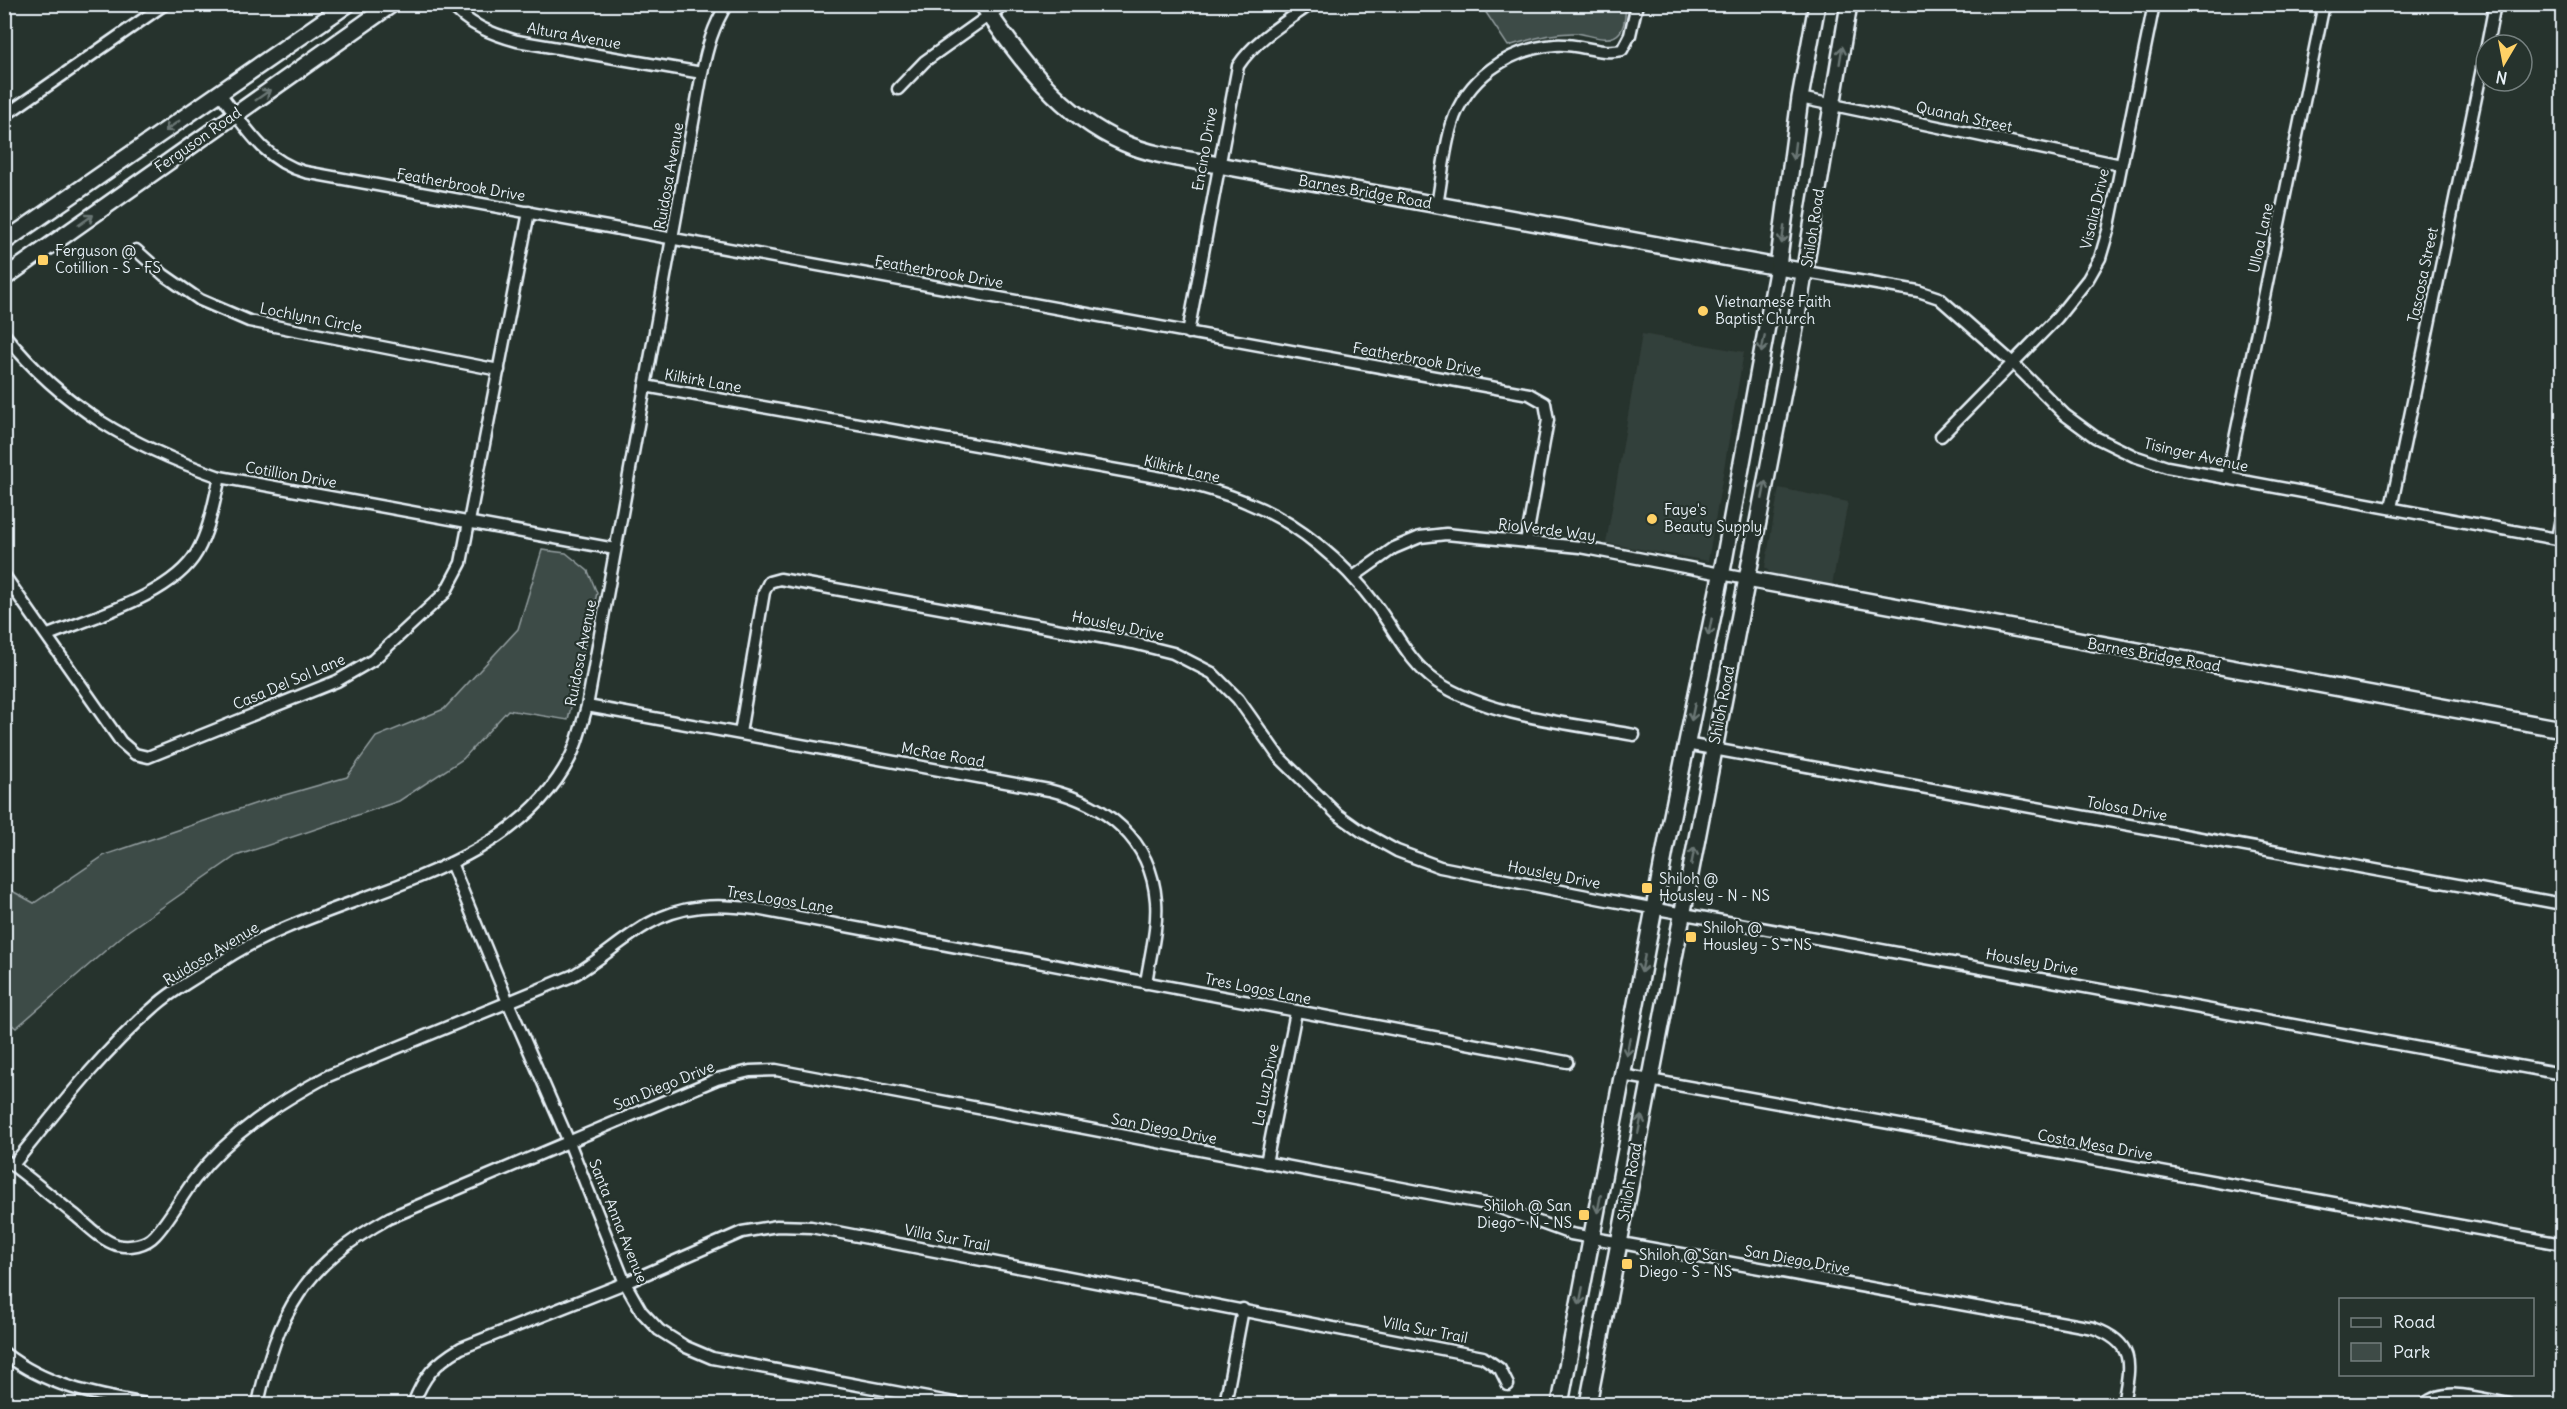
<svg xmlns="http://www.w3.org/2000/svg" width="2567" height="1409" viewBox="0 0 2567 1409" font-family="Delius,sans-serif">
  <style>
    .built { fill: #333f3a }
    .green { fill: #3e4b47; stroke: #939ea0; stroke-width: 1.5 }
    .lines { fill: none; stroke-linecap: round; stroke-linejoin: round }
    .street-casing { stroke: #e8f1f8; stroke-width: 15 }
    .secondary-casing { stroke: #e8f1f8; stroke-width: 20 }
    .street { stroke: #26332d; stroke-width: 10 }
    .secondary { stroke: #26332d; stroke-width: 15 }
    .oneway { stroke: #6a7674 }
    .poi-dot { fill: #ffd166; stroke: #26332d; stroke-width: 2 }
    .labels { text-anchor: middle; stroke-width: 4.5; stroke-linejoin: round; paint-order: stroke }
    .street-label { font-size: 15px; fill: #e8f1f8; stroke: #26332d }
    .poi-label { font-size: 15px; fill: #e8f1f8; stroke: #26332d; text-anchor: start }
  </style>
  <rect width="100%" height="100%" fill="#26332d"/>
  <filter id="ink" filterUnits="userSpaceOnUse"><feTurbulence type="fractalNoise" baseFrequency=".0167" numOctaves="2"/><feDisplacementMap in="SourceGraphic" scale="12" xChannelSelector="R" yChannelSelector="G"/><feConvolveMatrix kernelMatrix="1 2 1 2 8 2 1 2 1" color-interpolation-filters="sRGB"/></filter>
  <g filter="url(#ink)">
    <g class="built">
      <path d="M1642,334L1744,352L1708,561L1606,543Z"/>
      <path d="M1779,488L1848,502L1832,585L1771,574L1765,567Z"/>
    </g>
    <g class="green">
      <path d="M1481,5H1626C1625,12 1626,25 1620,32C1610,45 1589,34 1576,33C1552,32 1530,40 1508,46Z"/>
      <path d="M542,550L566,553L588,571L597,593L568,720L508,710L463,759L399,801L236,856L128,931L16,1028L5,1019V887L34,903L105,855L257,803L347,777L376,737L444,709L518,629Z"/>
    </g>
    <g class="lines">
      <defs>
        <g id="street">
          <path d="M451,4C468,25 492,34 517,41L702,73"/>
          <path d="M2487,45L2495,4"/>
          <path d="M898,89L925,61L1005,4"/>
          <path d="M219,92C244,125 264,161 305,172L1529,394L1545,403L1548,420L1526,542"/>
          <path d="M1800,98L2121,165"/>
          <path d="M4,116L165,4"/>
          <path d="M1437,205C1442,178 1444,149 1452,124C1466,79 1508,49 1555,45C1579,43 1599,55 1622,50L1630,35L1637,4"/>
          <path d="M136,250L164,275L200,300L249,321L499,370"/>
          <path d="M1806,272L1918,291L1939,298L2014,364L2065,415L2095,437L2134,456L2167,467L2562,540"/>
          <path d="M1188,333L1238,66C1256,39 1284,23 1311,4"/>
          <path d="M4,334C64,409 132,446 220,477L615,549"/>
          <path d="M645,386L1179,481C1202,487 1226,493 1248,503C1297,522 1344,562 1375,604C1395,630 1409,663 1437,682C1487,716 1575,724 1634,735"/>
          <path d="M1941,436L2057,318L2088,279L2100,258L2108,231L2154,4"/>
          <path d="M2227,478L2324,4"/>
          <path d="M2391,508L2486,49"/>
          <path d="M2557,539L2562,512"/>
          <path d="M4,575L121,742L135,754L148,757L337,681L373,660L445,593L461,563L529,212"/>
          <path d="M1353,577L1394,548L1420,537L1446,534L1580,547L1747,579"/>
          <path d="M48,635C93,617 173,595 197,552C210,529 214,501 220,477"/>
          <path d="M587,706L1049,790C1105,804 1151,838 1156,901C1158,928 1150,956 1146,983"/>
          <path d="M740,733L764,592L769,582L780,579L1133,643L1173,653L1212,673L1238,699L1279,757L1337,814L1361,831L1397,851L1440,867L1602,899L2562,1074"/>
          <path d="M1686,744L2562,904"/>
          <path d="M451,863L508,1002L569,1142L625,1283L641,1311L659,1330L686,1347L712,1358L960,1404"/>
          <path d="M1622,1075L2562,1244"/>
          <path d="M4,1159C29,1177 52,1197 76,1216C88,1226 101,1240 117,1245C130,1248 146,1245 155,1235C170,1219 181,1197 195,1179C230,1133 278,1103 328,1076L572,976C599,961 622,939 648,924C682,904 718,904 756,909L1567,1062"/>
          <path d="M1266,1163L1296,1012"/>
          <path d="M13,1165C57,1111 99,1055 152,1009C173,989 203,974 227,958C334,890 507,881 570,758C578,742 582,723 587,706L702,73C707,48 713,26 727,4"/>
          <path d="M4,1353C46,1386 95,1395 146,1404"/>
          <path d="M258,1404C278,1311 304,1265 389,1218L717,1079L750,1071L776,1070L1492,1205L1571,1234L2093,1328C2137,1343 2130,1366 2123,1404"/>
          <path d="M413,1404C424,1376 434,1364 461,1348L625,1283L742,1232L777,1226L811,1227L1483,1357L1500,1369L1508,1385"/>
          <path d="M1225,1404L1243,1309"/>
          <path d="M2425,1404C2446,1385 2484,1400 2509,1404"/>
        </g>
        <g id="secondary">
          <path d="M982,4C1021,60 1060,115 1124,143C1153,156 1187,159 1218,165L1806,272"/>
          <path d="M4,242L348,4"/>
          <path d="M4,278L392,4"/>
          <path d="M1747,579L2562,729"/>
          <path d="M1560,1404L1667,840L1724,561L1778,266L1800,98L1817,4"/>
          <path d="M1588,1404L1793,340L1849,4"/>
        </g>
      </defs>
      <use href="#street" class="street-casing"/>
      <use href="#secondary" class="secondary-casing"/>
      <use href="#street" class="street"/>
      <use href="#secondary" class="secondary"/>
    </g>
    <defs><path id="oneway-shaft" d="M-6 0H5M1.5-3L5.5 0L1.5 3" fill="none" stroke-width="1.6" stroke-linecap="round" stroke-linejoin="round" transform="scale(1.5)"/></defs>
    <g class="oneway">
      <use href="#oneway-shaft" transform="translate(1841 55) rotate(-81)"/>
      <use href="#oneway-shaft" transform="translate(263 95) rotate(-35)"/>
      <use href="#oneway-shaft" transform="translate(172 126) rotate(145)"/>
      <use href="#oneway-shaft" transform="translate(1794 151) rotate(97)"/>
      <use href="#oneway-shaft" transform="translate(86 220) rotate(-35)"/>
      <use href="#oneway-shaft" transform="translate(1783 235) rotate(98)"/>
      <use href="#oneway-shaft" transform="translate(1763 344) rotate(101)"/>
      <use href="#oneway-shaft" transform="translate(1764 490) rotate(-79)"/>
      <use href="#oneway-shaft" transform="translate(1710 627) rotate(101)"/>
      <use href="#oneway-shaft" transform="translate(1693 712) rotate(102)"/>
      <use href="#oneway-shaft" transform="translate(1693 856) rotate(-79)"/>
      <use href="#oneway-shaft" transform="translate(1643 964) rotate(101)"/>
      <use href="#oneway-shaft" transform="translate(1628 1047) rotate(100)"/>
      <use href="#oneway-shaft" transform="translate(1640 1124) rotate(-79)"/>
      <use href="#oneway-shaft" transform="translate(1599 1204) rotate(101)"/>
      <use href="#oneway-shaft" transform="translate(1581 1296) rotate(101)"/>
    </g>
  </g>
  <g class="poi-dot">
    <rect x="37" y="254" width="12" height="12" rx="3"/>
    <circle cx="1703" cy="311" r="6"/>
    <circle cx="1652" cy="519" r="6"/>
    <rect x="1641" y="882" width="12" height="12" rx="3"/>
    <rect x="1685" y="931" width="12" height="12" rx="3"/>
    <rect x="1578" y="1209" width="12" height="12" rx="3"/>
    <rect x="1621" y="1258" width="12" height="12" rx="3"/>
  </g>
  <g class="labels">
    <g class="street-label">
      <text transform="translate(574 36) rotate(10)" y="5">Altura Avenue</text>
      <text transform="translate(1964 117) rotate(12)" y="5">Quanah Street</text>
      <text transform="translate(198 140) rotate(-35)" y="5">Ferguson Road</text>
      <text transform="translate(1205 149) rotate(-80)" y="5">Encino Drive</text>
      <text transform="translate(669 176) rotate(-80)" y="5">Ruidosa Avenue</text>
      <text transform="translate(461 185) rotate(10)" y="5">Featherbrook Drive</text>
      <text transform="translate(1365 192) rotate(10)" y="5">Barnes Bridge Road</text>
      <text transform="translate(2095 209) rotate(-77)" y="5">Visalia Drive</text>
      <text transform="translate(1813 228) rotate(-81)" y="5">Shiloh Road</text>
      <text transform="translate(2261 238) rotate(-78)" y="5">Ulloa Lane</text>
      <text transform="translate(939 272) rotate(10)" y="5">Featherbrook Drive</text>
      <text transform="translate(2423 275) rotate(-78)" y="5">Tascosa Street</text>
      <text transform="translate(311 318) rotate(11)" y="5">Lochlynn Circle</text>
      <text transform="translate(1417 359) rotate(10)" y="5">Featherbrook Drive</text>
      <text transform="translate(703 381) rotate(10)" y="5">Kilkirk Lane</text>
      <text transform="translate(2196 455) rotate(13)" y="5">Tisinger Avenue</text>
      <text transform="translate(1182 469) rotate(13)" y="5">Kilkirk Lane</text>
      <text transform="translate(291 475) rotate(10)" y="5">Cotillion Drive</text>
      <text transform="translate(1547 530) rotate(7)" y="5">Rio Verde Way</text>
      <text transform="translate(1118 626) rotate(12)" y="5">Housley Drive</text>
      <text transform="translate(581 653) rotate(-79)" y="5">Ruidosa Avenue</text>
      <text transform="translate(2154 655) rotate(10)" y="5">Barnes Bridge Road</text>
      <text transform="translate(289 682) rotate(-23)" y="5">Casa Del Sol Lane</text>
      <text transform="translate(1722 705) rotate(-79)" y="5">Shiloh Road</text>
      <text transform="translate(943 755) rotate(10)" y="5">McRae Road</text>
      <text transform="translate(2127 809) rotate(10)" y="5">Tolosa Drive</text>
      <text transform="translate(1554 875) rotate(11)" y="5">Housley Drive</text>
      <text transform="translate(780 900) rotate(9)" y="5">Tres Logos Lane</text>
      <text transform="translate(211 954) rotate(-31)" y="5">Ruidosa Avenue</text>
      <text transform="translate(2032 962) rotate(10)" y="5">Housley Drive</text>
      <text transform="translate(1258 989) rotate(11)" y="5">Tres Logos Lane</text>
      <text transform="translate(1266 1085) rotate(-79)" y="5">La Luz Drive</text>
      <text transform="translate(664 1086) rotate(-22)" y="5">San Diego Drive</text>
      <text transform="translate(1164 1129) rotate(11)" y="5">San Diego Drive</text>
      <text transform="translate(2095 1145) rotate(10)" y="5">Costa Mesa Drive</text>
      <text transform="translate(1630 1182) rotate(-80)" y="5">Shiloh Road</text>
      <text transform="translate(618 1221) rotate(68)" y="5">Santa Anna Avenue</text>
      <text transform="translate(947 1238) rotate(11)" y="5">Villa Sur Trail</text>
      <text transform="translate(1797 1260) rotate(10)" y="5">San Diego Drive</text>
      <text transform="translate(1425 1330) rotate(11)" y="5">Villa Sur Trail</text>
    </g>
    <g class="poi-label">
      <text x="55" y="256">Ferguson @<tspan x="55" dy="17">Cotillion - S - FS</tspan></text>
      <text x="1715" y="307">Vietnamese Faith<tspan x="1715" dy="17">Baptist Church</tspan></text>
      <text x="1664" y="515">Faye's<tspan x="1664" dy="17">Beauty Supply</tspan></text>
      <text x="1659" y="884">Shiloh @<tspan x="1659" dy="17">Housley - N - NS</tspan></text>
      <text x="1703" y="933">Shiloh @<tspan x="1703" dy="17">Housley - S - NS</tspan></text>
      <text x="1572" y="1211" text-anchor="end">Shiloh @ San<tspan x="1572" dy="17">Diego - N - NS</tspan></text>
      <text x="1639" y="1260">Shiloh @ San<tspan x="1639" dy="17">Diego - S - NS</tspan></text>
    </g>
  </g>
  <rect width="2567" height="1409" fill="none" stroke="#26332d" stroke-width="24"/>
  <rect x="12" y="12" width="2543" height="1385" fill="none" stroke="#e8f1f8" stroke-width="2" filter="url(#ink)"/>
  <rect x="2339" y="1298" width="195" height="78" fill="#26332d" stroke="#747f7e" stroke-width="1.5"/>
  <rect x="2351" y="1318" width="30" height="9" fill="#26332d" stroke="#747f7e" stroke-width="1.5"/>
  <text x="2393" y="1328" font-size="18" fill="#e8f1f8">Road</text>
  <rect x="2351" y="1343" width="30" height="18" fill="#3e4b47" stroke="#747f7e" stroke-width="1.5"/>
  <text x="2393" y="1358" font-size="18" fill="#e8f1f8">Park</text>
  <g transform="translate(2504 63) rotate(190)"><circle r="28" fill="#26332d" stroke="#747f7e" stroke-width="1.5"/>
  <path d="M0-4.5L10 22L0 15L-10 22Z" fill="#ffd166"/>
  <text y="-9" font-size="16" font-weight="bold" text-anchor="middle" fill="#e8f1f8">N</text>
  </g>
</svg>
